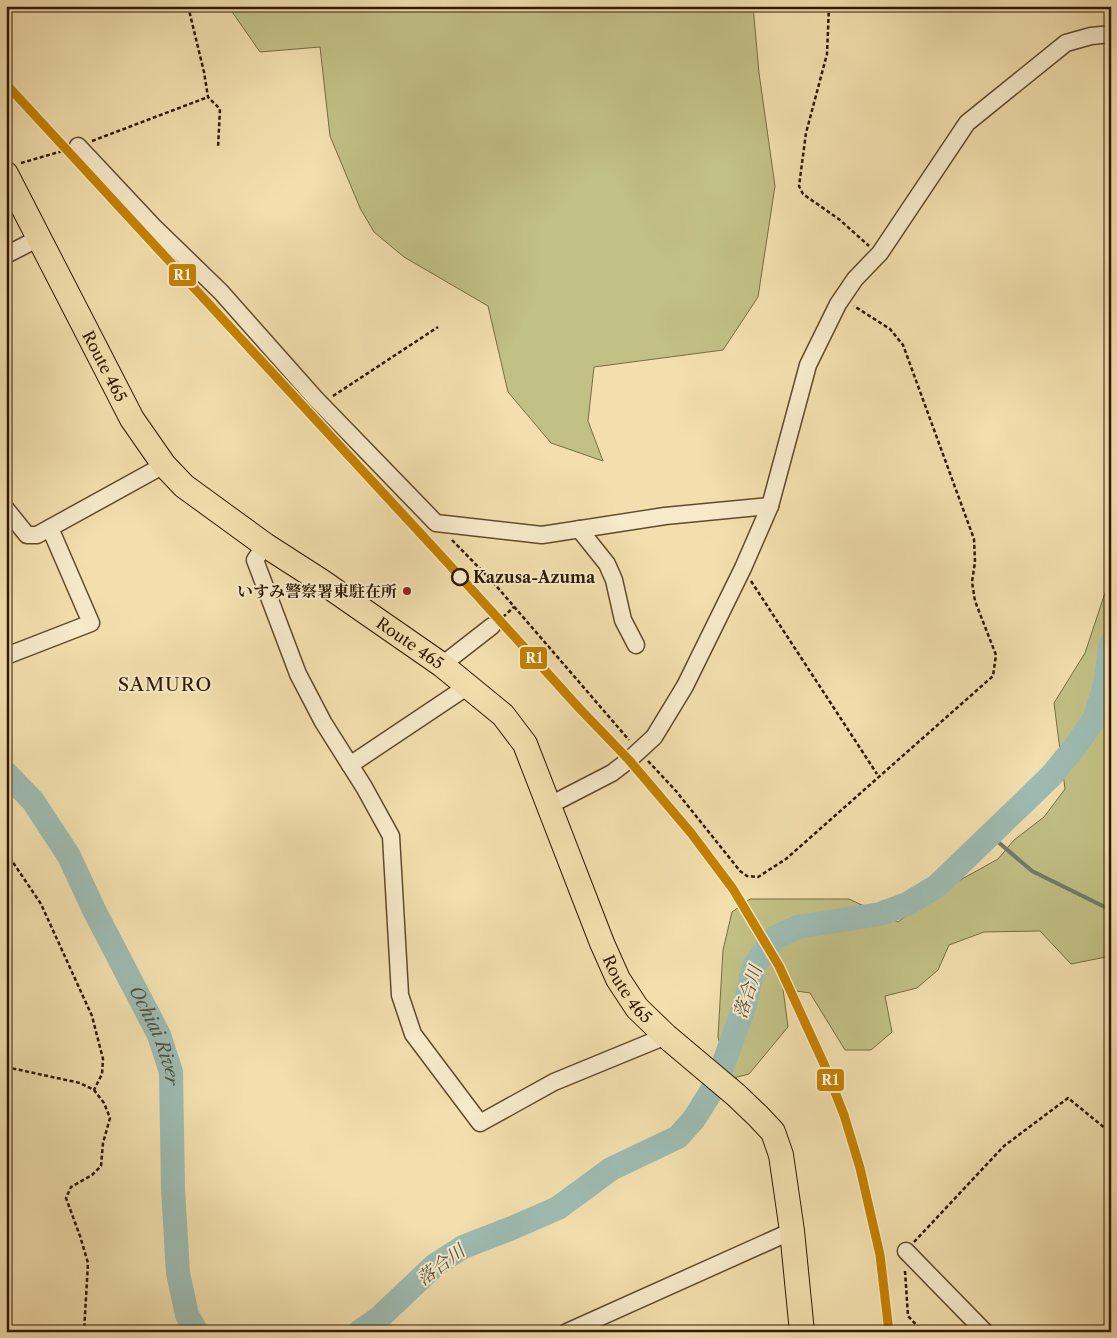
<svg xmlns="http://www.w3.org/2000/svg" width="1117" height="1338" viewBox="0 0 1117 1338" font-family="'Libre Caslon Text','Noto Serif JP',serif">
  <style>
    .green { fill: #c1c085; stroke: #786c43 }
    .lines { fill: none; stroke-linecap: round; stroke-linejoin: round }
    .stream { stroke: #717a6b; stroke-width: 4 }
    .river { stroke: #9dbbb2; stroke-width: 24 }
    .minor-casing { stroke: #604a2c; stroke-width: 19 }
    .highway-casing { stroke: #301801; stroke-width: 26 }
    .path { stroke: #301801; stroke-width: 2.5; stroke-dasharray: 4 2.5; stroke-linecap: butt }
    .minor { stroke: #f7eaca; stroke-width: 16 }
    .highway { stroke: #f2dfad; stroke-width: 24 }
    .rail-1-casing { stroke: #f7eaca; stroke-width: 12 }
    .rail-1 { stroke: #c58200; stroke-width: 9 }
    .stop-dot { fill: #f7eaca; stroke: #301801; stroke-width: 2.5 }
    .poi-dot { fill: #8f2418; stroke: #f7eaca; stroke-width: 2 }
    .labels { text-anchor: middle; stroke-width: 4; stroke-linejoin: round; paint-order: stroke }
    .street-label { font-size: 16px; fill: #301801; stroke: #f7eaca }
    .stop-label { font-size: 16px; font-weight: bold; fill: #301801; stroke: #f7eaca; text-anchor: start }
    .poi-label { font-size: 16px; font-weight: bold; fill: #301801; stroke: #f7eaca; text-anchor: end }
    .water-label { font-size: 18px; font-style: italic; fill: #56513f; stroke: #f7eaca }
    .quarter-label { font-size: 19px; letter-spacing: 1px; fill: #301801; stroke: #f7eaca }
    .line-badge { stroke: #f7eaca; stroke-width: 2 }
    .badge-label { font-size: 14px; text-anchor: middle; font-weight: bold; fill: #fff }
  </style>
  <rect width="100%" height="100%" fill="#f2dfad"/>
  <filter id="stains"><feTurbulence type="fractalNoise" baseFrequency=".004" numOctaves="4"/><feColorMatrix values="0 0 0 0 .2 0 0 0 0 .09 0 0 0 0 .02 0 0 0 .5 -.17"/></filter>
  <radialGradient id="worn" r=".72"><stop offset=".6" stop-color="#630" stop-opacity="0"/><stop offset="1" stop-color="#630" stop-opacity=".3"/></radialGradient>
  <g class="green">
    <path d="M228,6H753L759,73L775,186L758,297L723,350L594,367L588,421L603,461L551,443L508,392L488,306L404,257L374,232L360,208L330,136L320,47L260,52Z"/>
    <path d="M1111,585V956L1071,964L1040,931L984,932L949,945L938,970L917,988L885,996L892,1032L871,1050H845L810,993L783,989L788,1027L749,1074L730,1079L718,1037L723,950L732,912L750,899H849L898,922L933,895L998,859L1014,840L1044,817L1065,789L1054,703L1085,653L1106,590Z"/>
  </g>
  <g class="lines">
    <path class="stream" d="M990,835L1032,871L1111,910"/>
    <g class="river">
      <path id="s1" d="M6,773L33,801L69,856L94,910L159,1035L171,1072L173,1189L178,1273L187,1315L197,1332"/>
      <path d="M359,1332L379,1318L435,1265L463,1247L512,1228L558,1208L611,1169L678,1137L694,1119L716,1084L745,1005L754,966L774,938L798,927L880,914L907,904L937,886L1051,776L1075,747L1095,718L1105,685L1111,644"/>
    </g>
    <defs>
      <g id="minor">
        <path d="M78,146L153,226L221,292L315,398L436,523L542,535L665,516L770,506"/>
        <path d="M6,255L39,238"/>
        <path d="M6,509L27,535H37L164,465"/>
        <path d="M579,529L607,564L614,580L623,620L636,645"/>
        <path d="M265,545L255,560L298,674L323,722L364,787L391,836L400,995L413,1034L480,1123L554,1082L666,1036"/>
        <path d="M6,656L91,623L50,528"/>
        <path d="M442,665L492,626"/>
        <path d="M350,765L468,686"/>
        <path d="M548,806L612,773L629,760L654,737L685,686L743,568L770,506L808,365L838,304L855,279L880,253L967,123L1066,43L1091,36L1111,34"/>
        <path d="M906,1251L985,1332"/>
        <path d="M567,1332L792,1231"/>
      </g>
      <g id="highway">
        <path id="s2" d="M6,174L132,419L164,465L184,486L265,545L321,581L442,665L503,715L525,744L602,943L618,979L637,1008L666,1036L736,1095L758,1116L773,1132L781,1155L792,1231L802,1332"/>
      </g>
    </defs>
    <use href="#minor" class="minor-casing"/>
    <use href="#highway" class="highway-casing"/>
    <g class="path">
      <path d="M188,6L204,72L208,97L220,109L218,148"/>
      <path d="M829,6L827,54L806,133L799,186L803,194L840,220L869,246"/>
      <path d="M92,141L208,97"/>
      <path d="M21,163L66,150"/>
      <path d="M333,396L438,327"/>
      <path d="M452,540L492,581L629,740"/>
      <path d="M751,581L877,774"/>
      <path d="M503,617L514,607"/>
      <path d="M648,761L676,791L740,871L747,876L758,877L786,859L993,676L996,655L975,601L972,582L975,562L974,539L903,345L890,329L854,306"/>
      <path d="M6,852L41,904L92,1016L103,1059L102,1074L94,1090"/>
      <path d="M6,1067L80,1083L94,1090L104,1103L110,1118L103,1143L101,1166L92,1175L71,1187L66,1198L80,1236L88,1263L84,1332"/>
      <path d="M914,1242L1004,1146L1068,1098L1111,1133"/>
      <path d="M905,1271L908,1316L923,1332"/>
    </g>
    <use href="#minor" class="minor"/>
    <use href="#highway" class="highway"/>
    <defs>
      <path id="rail-1" d="M6,84L445,560L580,709L629,760L691,833L733,889L779,966L824,1064L844,1115L860,1168L880,1255L889,1332"/>
    </defs>
    <use href="#rail-1" class="rail-1-casing"/>
    <use href="#rail-1" class="rail-1"/>
  </g>
  <circle class="stop-dot" cx="460" cy="577" r="8"/>
  <circle class="poi-dot" cx="407" cy="591" r="5"/>
  <g class="labels">
    <g class="street-label">
      <text dy="6" stroke="none"><textPath href="#s2" startOffset="216">Route 465</textPath></text>
      <text dy="6" stroke="none"><textPath href="#s2" startOffset="636">Route 465</textPath></text>
      <text dy="6" stroke="none"><textPath href="#s2" startOffset="1056">Route 465</textPath></text>
    </g>
    <g class="stop-label">
      <text x="473" y="583">Kazusa-Azuma</text>
    </g>
    <g class="poi-label">
      <text x="397" y="597">いすみ警察署東駐在所</text>
    </g>
    <g class="water-label">
      <text transform="translate(748 992) rotate(-72)" y="6">落合川</text>
      <text dy="6" stroke="none"><textPath href="#s1" startOffset="304">Ochiai River</textPath></text>
      <text transform="translate(441 1265) rotate(-37)" y="6">落合川</text>
    </g>
    <g class="quarter-label">
      <text x="165" y="691">SAMURO</text>
    </g>
  </g>
  <g class="line-badge">
    <rect x="168" y="263" width="29" height="24" rx="5" fill="#c58200"/>
    <rect x="519" y="646" width="29" height="24" rx="5" fill="#c58200"/>
    <rect x="816" y="1068" width="29" height="24" rx="5" fill="#c58200"/>
  </g>
  <g class="badge-label">
    <text x="182" y="280">R1</text>
    <text x="534" y="663">R1</text>
    <text x="830" y="1085">R1</text>
  </g>
  <rect width="1117" height="1338" fill="none" stroke="#f2dfad" stroke-width="25"/>
  <rect x="8" y="8" width="1102" height="1323" fill="none" stroke="#301801" stroke-width="2.5"/>
  <rect x="12" y="12" width="1092" height="1313" fill="none" stroke="#301801"/>
  <rect width="100%" height="100%" filter="url(#stains)"/>
  <rect width="100%" height="100%" fill="url(#worn)"/>
</svg>
